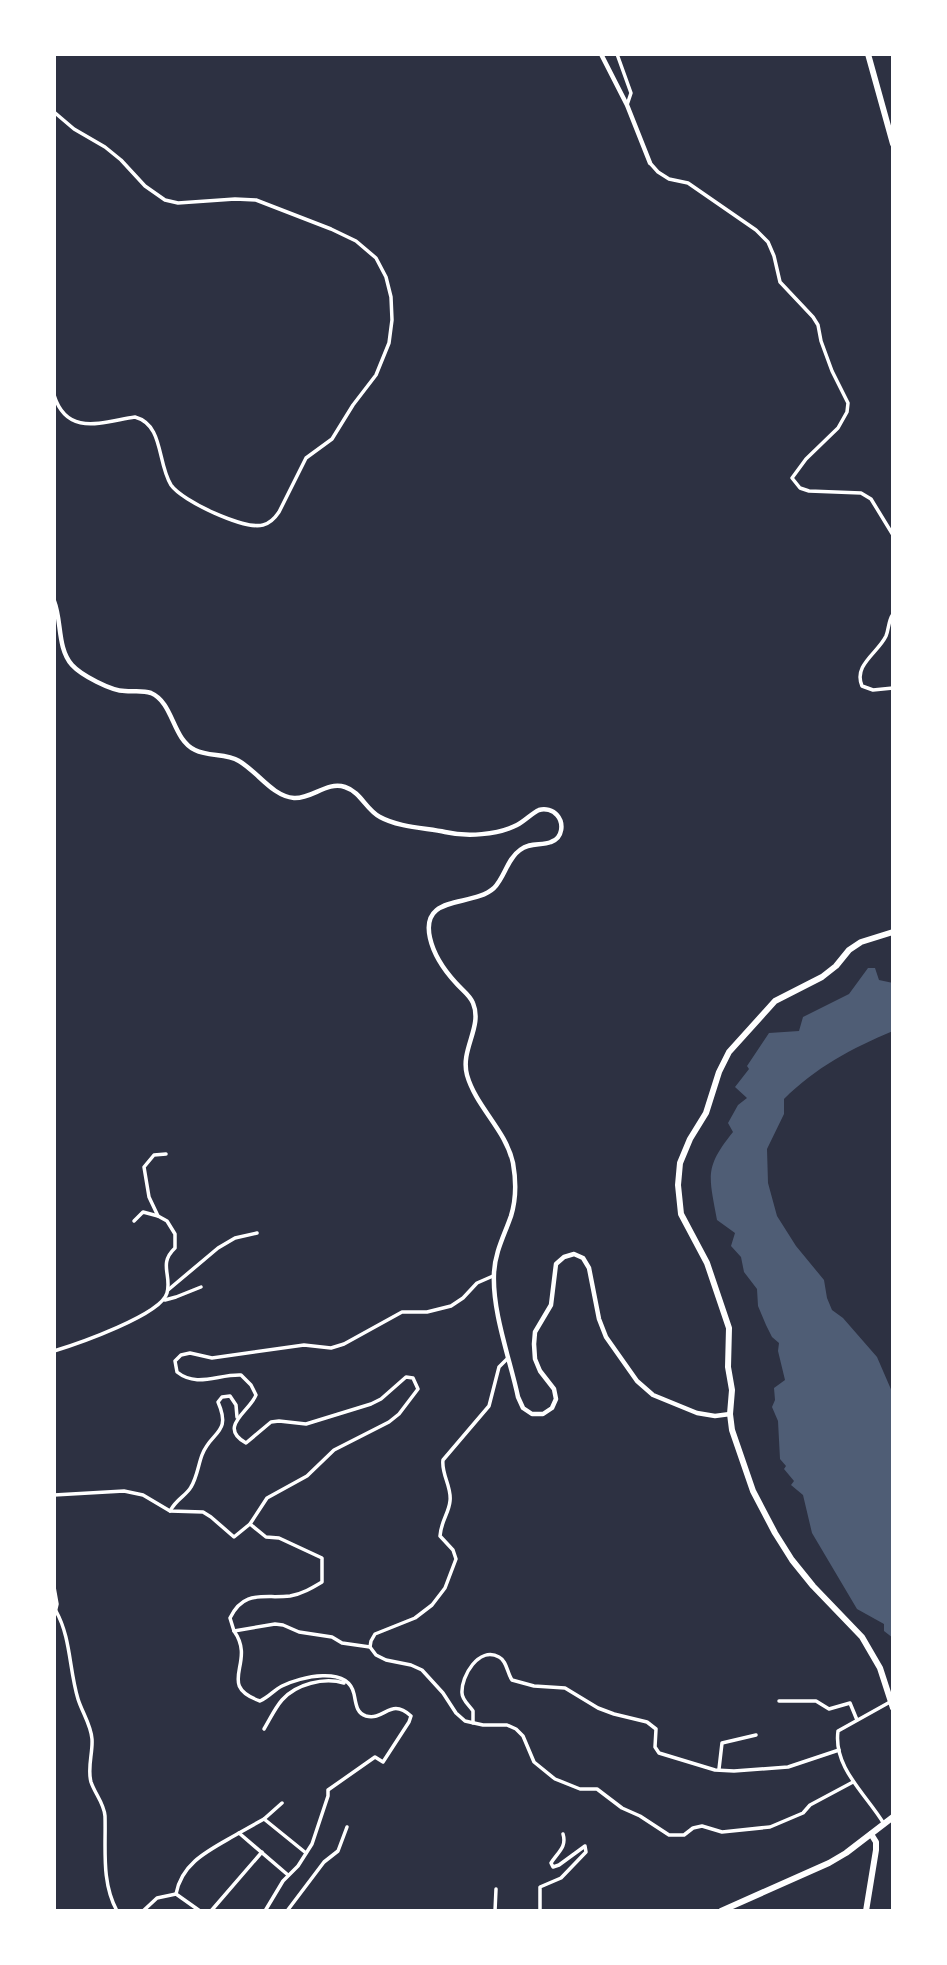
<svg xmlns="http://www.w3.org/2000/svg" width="947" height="1965" viewBox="0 0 947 1965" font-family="'PT Sans Narrow',sans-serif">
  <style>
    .water { fill: #4f5d75 }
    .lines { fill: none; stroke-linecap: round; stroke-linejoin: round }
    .minor { stroke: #fff; stroke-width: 3.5 }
    .tertiary { stroke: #fff; stroke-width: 4.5 }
    .primary { stroke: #fff; stroke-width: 6 }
    .trunk { stroke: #fff; stroke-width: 6 }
  </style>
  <rect width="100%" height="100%" fill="#2d3142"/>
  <path class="water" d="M868,968H875L879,980L893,983V1031C852,1048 815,1068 784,1099V1114L767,1149L768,1183L777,1216L796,1246L824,1280L827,1298L832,1310L843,1318L877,1357L893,1394V1638L884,1631V1624L857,1609L812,1533L803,1495L791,1485L794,1481L784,1469L786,1466L780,1459L778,1421L772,1407L775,1400L774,1388L785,1380L778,1351L779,1343L772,1337L766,1325L758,1306L757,1289L744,1272L741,1257L731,1246L735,1233L717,1220C709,1176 704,1168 733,1132L728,1123L738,1105L747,1098L735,1087L749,1069L747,1066L769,1033L799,1031L803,1017L849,994Z"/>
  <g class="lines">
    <g class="minor">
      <path d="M617,54L631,93L627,105"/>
      <path d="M54,112L74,129L105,147L121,160L145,186L165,200L178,203L235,199L256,200L331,229L356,241L376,258L386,277L391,297L392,320L389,343L376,375L353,405L332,439L306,458L279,512C275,518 271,523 263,525C244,530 182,501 171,485C157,463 164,425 135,417C102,422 67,437 54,395"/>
      <path d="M650,163L658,172L669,179L688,183L756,230L768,242L774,256L780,282L813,317L818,325L821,341L832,371L848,403L847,412L838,428L806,459L792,478L800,488L809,491L861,493L871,499L893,535"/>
      <path d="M893,614C888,621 889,629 886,636C878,653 853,665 862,686L873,690L893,688"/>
      <path d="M134,1221L143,1212L158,1216"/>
      <path d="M168,1290L218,1248L235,1238L257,1233"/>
      <path d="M165,1300L176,1297L201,1287"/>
      <path d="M54,1351C77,1344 161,1315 167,1293C172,1275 158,1264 175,1248V1234L167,1221L158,1216L149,1197L144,1167L154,1155L166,1154"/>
      <path d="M508,1358L499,1367L489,1406L443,1460C441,1474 452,1487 450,1501C449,1513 441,1521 440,1536L453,1550L456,1559L445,1588L432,1605L415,1618L375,1634L371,1641L370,1647L376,1655L386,1660L411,1665L422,1670L443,1693L456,1713L465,1721L483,1725H507L516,1729L523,1736L534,1762L555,1779L580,1789H597L622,1808L640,1816L669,1835H684L693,1828L702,1826L722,1832L770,1827L803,1813L810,1805L853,1782"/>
      <path d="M54,1495L124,1491L143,1495L170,1511L203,1512L211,1517L234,1537L250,1524L267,1498L307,1476L334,1450L389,1422L399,1414L418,1389L413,1378L406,1377L381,1399L371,1404L306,1424L279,1421L271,1422L246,1443C217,1427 250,1411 256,1395L251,1385L241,1375C218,1374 197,1388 177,1372L175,1361L181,1355L190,1353L212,1358L304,1345L331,1348L344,1344L402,1312H427L451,1306L463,1298L477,1283L493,1276"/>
      <path d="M170,1511C177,1498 186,1496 191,1487C197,1477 198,1466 202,1455C211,1431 232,1434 218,1402L222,1397L230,1396L236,1405L237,1417"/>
      <path d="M250,1524L266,1537L279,1538L322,1558V1582C312,1588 302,1594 290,1596C264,1599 244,1589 230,1618L234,1631L275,1624L283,1625L299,1632L332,1637L342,1643L370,1647"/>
      <path d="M54,1587L57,1604L54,1617"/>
      <path d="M56,1611C71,1638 69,1669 78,1699C82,1712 91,1725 92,1739C93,1753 87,1768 91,1782C95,1794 104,1803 105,1816C106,1848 101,1882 117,1911"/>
      <path d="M234,1631C257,1663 215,1685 260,1701C269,1697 274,1690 282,1686C300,1677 348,1665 354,1694C356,1703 356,1713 366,1716C385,1721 390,1697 411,1716L409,1722L383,1762L375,1757L328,1790V1796L312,1844L298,1866L283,1881L265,1911"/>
      <path d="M779,1701H816L829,1709L850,1703L857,1720"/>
      <path d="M473,1723V1711C469,1705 462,1700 462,1693C461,1676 479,1646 499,1657C507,1661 507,1673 512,1680L534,1686L565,1688L598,1708L614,1714L647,1722L656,1729L655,1747L659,1753L715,1770L734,1771L788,1767L839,1750"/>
      <path d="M264,1729C270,1719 275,1708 282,1700C296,1684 324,1677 344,1683"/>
      <path d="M719,1769L722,1743L756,1735"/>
      <path d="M264,1819L306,1853"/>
      <path d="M884,1824C867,1795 833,1768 838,1731L890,1702"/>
      <path d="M239,1833L264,1819L282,1803"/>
      <path d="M176,1894C182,1861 212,1849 239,1833L288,1875"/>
      <path d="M143,1911L157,1898L176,1894L200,1911"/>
      <path d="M211,1911L262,1852"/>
      <path d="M287,1911L324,1862L338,1851L347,1827"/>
      <path d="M495,1911L496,1889"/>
      <path d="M540,1911V1887L561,1878L586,1852L585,1846L559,1865L553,1867L551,1863C558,1852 567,1847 563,1834"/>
    </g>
    <g class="tertiary">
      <path d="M601,54L627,105L650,163"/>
      <path d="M54,601C62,621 57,648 72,665C81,675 111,691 125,691C134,692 142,690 151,693C174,703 172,739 195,750C209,757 226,753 239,761C258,772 272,796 294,798C312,799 327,781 345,787C361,792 366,810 380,817C398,827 425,828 445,832C467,837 497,835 517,825C525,821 532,813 539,810C545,808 553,810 557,815C564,823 563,838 551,842C541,846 530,842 520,850C507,859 505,877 494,888C472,908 420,893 430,938C434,956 444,970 456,983C462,990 470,995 473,1003C483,1027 460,1049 467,1075C476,1107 506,1130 513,1163C516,1180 516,1200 511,1216C504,1236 495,1252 494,1273C492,1312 510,1359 518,1397L523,1408L532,1414H543L552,1408L556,1399L554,1389L540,1371L535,1359L534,1344L535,1332L551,1305L556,1264L564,1257L574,1254L583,1258L589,1268L599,1319L606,1337L637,1381L653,1395L697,1413L715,1416L730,1414"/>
    </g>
    <path class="primary" d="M866,1911L876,1850V1842L871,1834"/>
    <g class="trunk">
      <path d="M868,54L893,144"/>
      <path d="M893,932L861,942L849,950L836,966L822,977L775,1001L729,1052L719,1072L706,1113L690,1139L680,1163L678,1185L681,1214L707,1263L729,1328L728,1367L732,1390L730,1414L732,1430L753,1491L775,1533L792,1560L813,1586L862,1637L880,1668L893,1708"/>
      <path d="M721,1911L829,1863L846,1853L893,1817"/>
    </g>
  </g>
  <rect width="947" height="1965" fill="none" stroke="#ffffff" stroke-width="112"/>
</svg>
